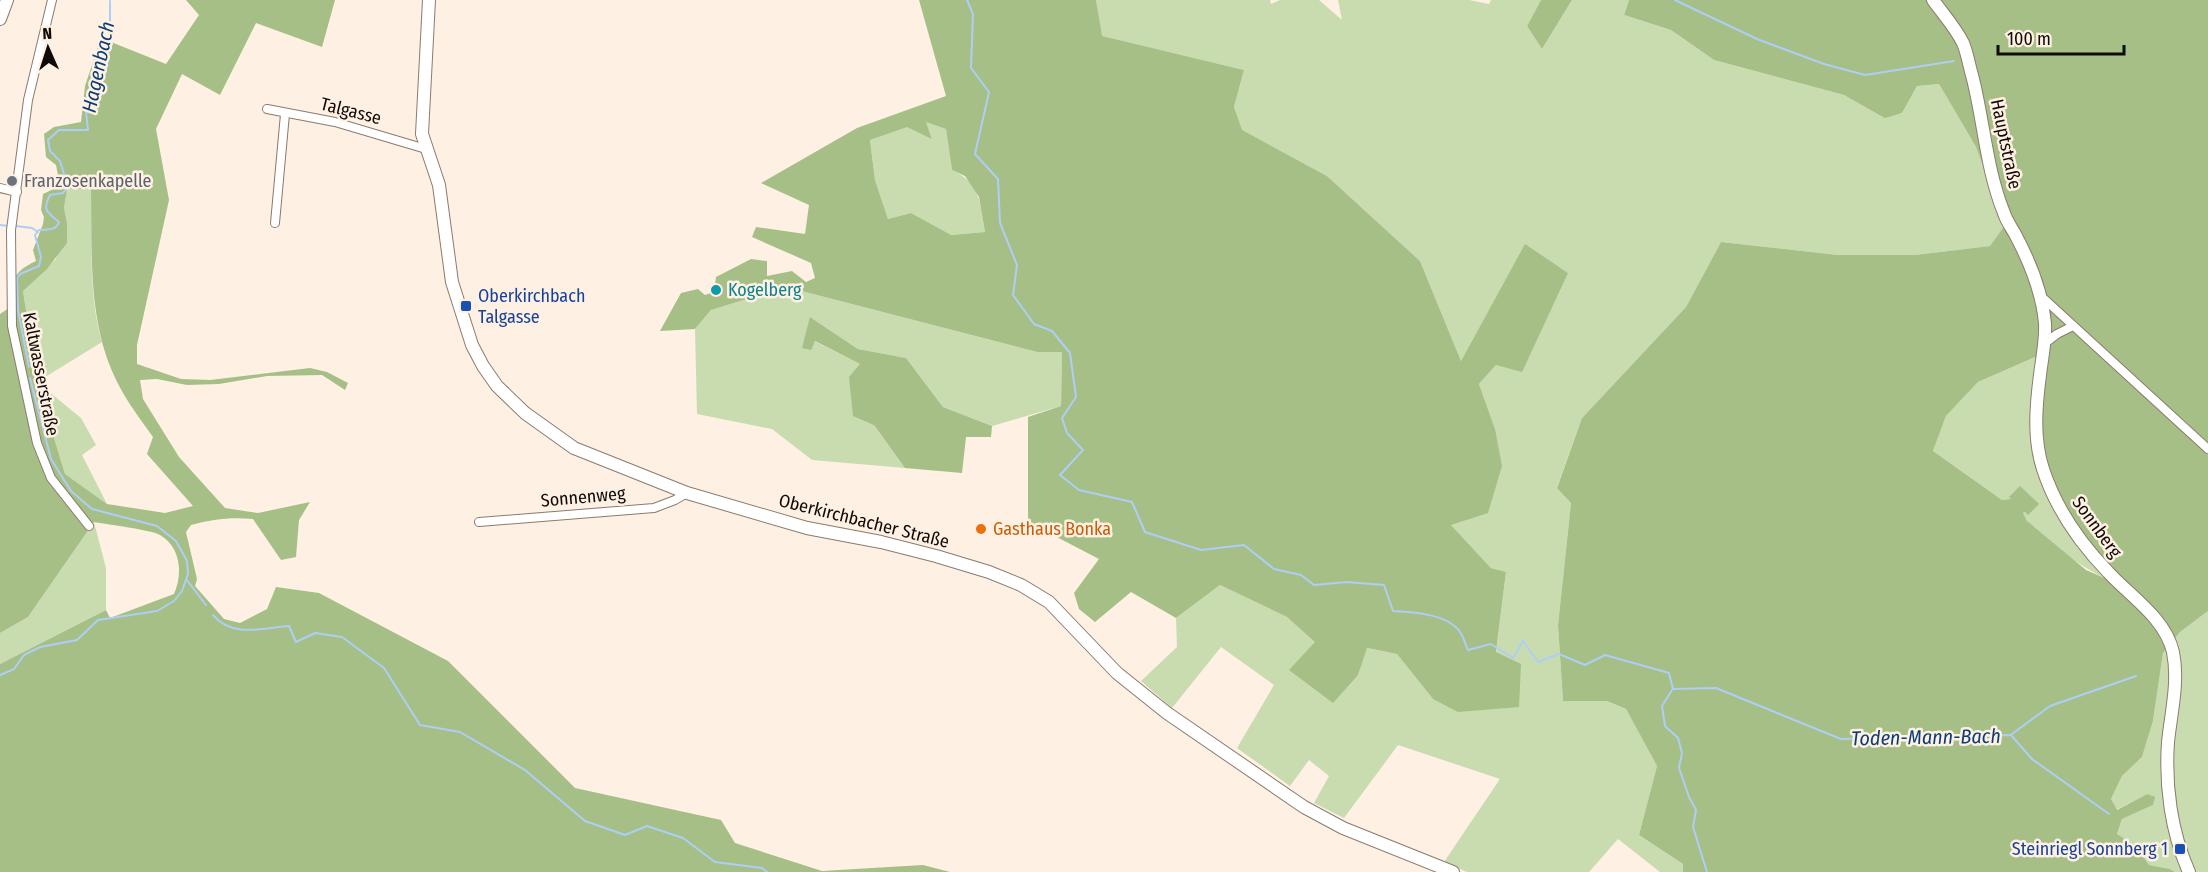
<svg xmlns="http://www.w3.org/2000/svg" width="2208" height="872" viewBox="0 0 2208 872" font-family="'Fira Sans Condensed',sans-serif">
  <style>
    .green { fill: #c8dcb0 }
    .forest { fill: #a5bf86; fill-rule: evenodd }
    .lines { fill: none; stroke-linecap: round; stroke-linejoin: round }
    .stream { stroke: #afcef6; stroke-width: 2 }
    .street-casing { stroke: #8a7b6d; stroke-width: 10 }
    .secondary-casing { stroke: #8a7b6d; stroke-width: 14 }
    .street { stroke: #fff; stroke-width: 8 }
    .secondary { stroke: #fff; stroke-width: 12 }
    .worship-dot { fill: #6b7280; stroke: #fef0e3; stroke-width: 2 }
    .culture-dot { fill: #0f9aa8; stroke: #fef0e3; stroke-width: 2 }
    .transit-dot { fill: #1a4fb4; stroke: #fef0e3; stroke-width: 2 }
    .food-dot { fill: #e8710a; stroke: #fef0e3; stroke-width: 2 }
    .labels { text-anchor: middle; stroke-width: 5; stroke-linejoin: round; paint-order: stroke }
    .street-label { font-size: 18px; fill: #100a06; stroke: #fef0e3 }
    .worship-label { font-size: 18px; fill: #5b616d; stroke: #fef0e3; text-anchor: start }
    .culture-label { font-size: 18px; fill: #0d838f; stroke: #fef0e3; text-anchor: start }
    .transit-label { font-size: 18px; fill: #164399; stroke: #fef0e3; text-anchor: start }
    .food-label { font-size: 18px; fill: #c56008; stroke: #fef0e3; text-anchor: start }
    .water-label { font-size: 20px; font-style: italic; fill: #093d77; stroke: #fef0e3 }
  </style>
  <rect width="100%" height="100%" fill="#fef0e3"/>
  <g class="green">
    <path d="M1096,0H1270L1271,4L1280,0H1319L1342,20L1338,0H1469L1489,4L1491,0H1541L1527,26L1542,49L1572,0H1629L1624,15L1671,30L1714,60L1844,95L1885,117L1902,113L1917,86L1939,84L1976,147L2005,225L1990,246L1915,255H1838L1721,242L1686,307L1582,418L1557,487L1571,503L1558,625L1563,701H1607L1626,709L1657,766L1639,835L1683,864V872H1660L1618,839L1589,872H1467L1444,862L1500,779L1398,745L1344,818L1314,803L1329,776L1309,760L1290,786L1237,748L1274,685L1221,647L1172,708L1141,681L1177,647L1176,618L1220,585L1287,617L1358,675L1366,648L1397,654L1433,699L1496,653L1506,572L1491,568L1451,525L1495,429L1479,384L1496,365L1568,273L1525,245L1461,361L1420,261L1327,176L1241,130L1234,107L1244,70L1101,36Z"/>
    <path d="M925,121L946,129L952,170C981,183 980,204 985,232L950,235L911,213L888,219L875,180L870,140L907,126L932,138Z"/>
    <path d="M67,188L91,189C92,237 88,295 102,342L37,382L81,418L96,445L82,455L107,504L65,474L37,382L23,291L56,259L67,223L64,208Z"/>
    <path d="M786,287L1037,352H1062L1061,406L992,426L943,407L906,358L858,349L810,317L814,341L860,364L874,425L905,468L812,460L772,429L697,414L695,329L711,310Z"/>
    <path d="M2035,357L2031,404L2111,581C2091,573 2029,533 2023,513L2024,512L2028,514L2011,499L2002,500L1933,451L1946,416L1978,382Z"/>
    <path d="M94,522L106,568V610L0,664V633L28,617Z"/>
    <path d="M2208,611V872H2175L2170,869L2149,865L2136,846L2117,834L2122,819L2153,805L2147,794L2116,810L2111,799L2122,776L2142,757L2153,721L2163,653L2180,632Z"/>
  </g>
  <g class="forest">
    <path d="M186,0H335L322,47L256,23L220,95L182,74L156,129L169,200L137,345V364L181,379L210,380L310,368L327,372L348,383L345,390L322,375L267,376L219,384L187,385L157,379L140,380L143,399L179,457L225,508L258,513L310,502L299,520L296,557L281,560L253,519C230,517 213,519 191,525L186,532L197,579L195,586L224,619L240,623L267,609L276,587L319,593L448,661L575,788L721,820L735,843L822,871L923,865L950,872H0V664L106,610L110,618L174,594C183,574 181,547 160,535C152,530 106,524 94,522L28,617L0,633V314L9,308C14,281 9,274 36,261L33,250L43,224L44,217L41,210L43,194L60,186L56,165L46,157L44,134L54,127L81,122L85,86L101,38L166,64L199,15ZM67,189H91C92,250 88,314 112,371C122,395 138,416 153,437L147,454L193,506L165,513L107,504L65,474L37,382L23,291L47,269L67,243V223L64,208Z"/>
    <path d="M919,0H1096L1102,36L1244,70L1234,107L1242,130L1327,176L1420,261L1461,361L1525,244L1568,273L1522,372L1496,365L1479,384L1495,429L1502,466L1488,513L1451,525L1491,568L1506,572L1496,652L1521,664L1519,707L1458,712L1433,699L1397,654L1367,648L1358,675L1333,703L1289,670L1315,642L1287,617L1220,585L1176,618L1131,592L1095,622L1079,609L1074,593L1099,559L1028,522V417L1061,406L1062,352H1037L786,287L711,310L695,329L660,331L681,293L698,289L705,295L714,292L716,277L751,259L767,261V276L792,271L806,282L815,278L811,263L752,237L756,227L805,234L809,205L761,183L857,128L946,96ZM926,122L946,129L952,170L965,176L979,197L985,232L951,235L911,213L888,219L875,180L870,140L907,127L932,139Z"/>
    <path d="M1541,0H1572L1542,49L1527,26Z"/>
    <path d="M1629,0H2208V611L2180,632L2163,653L2153,721L2142,757L2122,776L2111,799L2117,810L2147,794L2155,797L2153,805L2122,819L2117,834L2136,846L2149,865L2170,869L2175,872H1683V864L1639,835L1657,766L1626,709L1607,701H1563L1558,625L1571,503L1557,488L1582,418L1686,307L1721,242L1838,255H1915L1990,246L2005,225L1976,147L1939,84L1917,86L1902,113L1885,118L1844,95L1714,60L1671,30L1624,15ZM2035,357L2031,404L2059,518L2086,556L2109,580L2086,570L2027,521L2023,513L2025,512L2028,515L2039,504L2020,486L2009,497L2011,499L2002,500L1933,451L1946,416L1978,382Z"/>
    <path d="M810,317L858,349L906,358L943,407L992,426L991,437H966L962,473L905,468L874,425L853,416L849,377L860,364L815,341L811,350L802,348Z"/>
  </g>
  <g class="lines">
    <g class="stream">
      <path d="M967,0L973,14L971,68L989,92L975,154L998,179L1000,223L1017,265L1013,295L1034,324L1052,331L1070,353L1076,397L1062,418L1067,433L1083,450L1060,475L1079,490L1132,502L1145,532L1201,550L1244,545L1274,569L1301,575L1314,585L1347,582L1384,585L1393,611C1413,612 1448,614 1460,632C1464,637 1465,645 1468,650L1491,644L1513,658L1523,641L1538,662L1559,654L1585,665L1605,655L1669,673L1673,689L1716,688L1841,739L2011,735L2032,759L2109,814"/>
      <path d="M1675,0L1757,39L1824,64L1865,75L1954,61"/>
      <path d="M0,225L9,226"/>
      <path d="M16,226L32,228L38,232"/>
      <path d="M29,367L18,310L17,278L20,274L39,266L41,257L35,235L39,230C48,229 56,231 59,222C47,212 42,210 50,195L63,193L68,187L60,161L50,151L48,140L59,130H88L86,111L93,103L98,76L110,33V1"/>
      <path d="M186,579L206,605"/>
      <path d="M213,615C232,638 263,628 289,626L296,642L315,633L342,637L384,668L420,725L460,732L525,770L585,821L625,835L647,826L683,838L715,862L762,868L767,872"/>
      <path d="M0,675L14,669L24,655L40,647L77,640L98,620L157,611L174,601L182,591L188,574L187,561L176,541L157,526L92,509L71,491L51,459L30,378"/>
      <path d="M1672,690L1662,706L1665,726L1678,738L1682,753L1679,768L1689,797L1696,810L1693,827L1707,872"/>
      <path d="M2012,734L2050,706L2136,676"/>
    </g>
    <defs>
      <g id="street">
        <path d="M52,0L28,100L11,230L12,326L37,443L51,478L89,526"/>
        <path d="M267,109L335,122L426,149"/>
        <path d="M0,188L17,192"/>
        <path d="M275,223L285,114"/>
        <path d="M2042,297L2208,449"/>
        <path d="M2044,344L2057,334L2073,326"/>
        <path d="M479,522L654,508L675,500L687,493"/>
      </g>
      <g id="secondary">
        <path d="M429,0L422,134L439,185L452,282L472,345L483,366L497,386L525,413L574,448L687,493L807,528L881,542L936,556L989,572L1021,585L1049,602L1117,673L1167,713L1304,807L1343,828L1453,872"/>
        <path d="M1933,0C1943,14 1955,27 1963,43C1967,52 1969,65 1972,75C1984,121 1986,169 2004,213C2006,220 2011,227 2015,234C2030,262 2042,291 2045,323C2046,340 2042,358 2040,375C2036,405 2033,439 2043,469C2056,509 2079,542 2108,572C2131,597 2165,618 2173,652C2179,682 2171,713 2168,742C2165,785 2171,832 2189,872"/>
        <path d="M0,19L7,0"/>
      </g>
    </defs>
    <use href="#street" class="street-casing"/>
    <use href="#secondary" class="secondary-casing"/>
    <use href="#street" class="street"/>
    <use href="#secondary" class="secondary"/>
  </g>
  <circle class="worship-dot" cx="12" cy="181" r="6"/>
  <circle class="culture-dot" cx="716" cy="290" r="6"/>
  <g class="transit-dot">
    <rect x="460" y="300" width="12" height="12" rx="3"/>
    <rect x="2174" y="843" width="12" height="12" rx="3"/>
  </g>
  <circle class="food-dot" cx="981" cy="529" r="6"/>
  <g class="labels">
    <g class="street-label">
      <text transform="translate(351 111) rotate(14)" y="6">Talgasse</text>
      <text transform="translate(2006 144) rotate(78)" y="6">Hauptstraße</text>
      <text transform="translate(41 374) rotate(79)" y="6">Kaltwasserstraße</text>
      <text transform="translate(583 497) rotate(-5)" y="6">Sonnenweg</text>
      <text transform="translate(864 521) rotate(14)" y="6">Oberkirchbacher Straße</text>
      <text transform="translate(2097 527) rotate(54)" y="6">Sonnberg</text>
    </g>
    <g class="worship-label">
      <text x="24" y="187">Franzosenkapelle</text>
    </g>
    <g class="culture-label">
      <text x="728" y="296">Kogelberg</text>
    </g>
    <g class="transit-label">
      <text x="478" y="302">Oberkirchbach<tspan x="478" dy="21">Talgasse</tspan></text>
      <text x="2168" y="855" text-anchor="end">Steinriegl Sonnberg 1</text>
    </g>
    <g class="food-label">
      <text x="993" y="535">Gasthaus Bonka</text>
    </g>
    <g class="water-label">
      <text transform="translate(98 67) rotate(-78)" y="7">Hagenbach</text>
      <text transform="translate(1926 737) rotate(-1)" y="7">Toden-Mann-Bach</text>
    </g>
  </g>
  <g transform="translate(48 48) rotate(357)" stroke="#fef0e3" stroke-width="4.5" paint-order="stroke">
  <path d="M0-4.5L10 22L0 15L-10 22Z" fill="#100a06"/>
  <text y="-9" font-size="16" font-weight="bold" text-anchor="middle" fill="#100a06">N</text>
  </g>
  <path d="M1998 45v9h126v-9" fill="none" stroke="#100a06" stroke-width="3"/>
  <text x="2007" y="45" font-size="18" fill="#100a06" stroke="#fef0e3" stroke-width="4.5" paint-order="stroke">100 m</text>
</svg>
